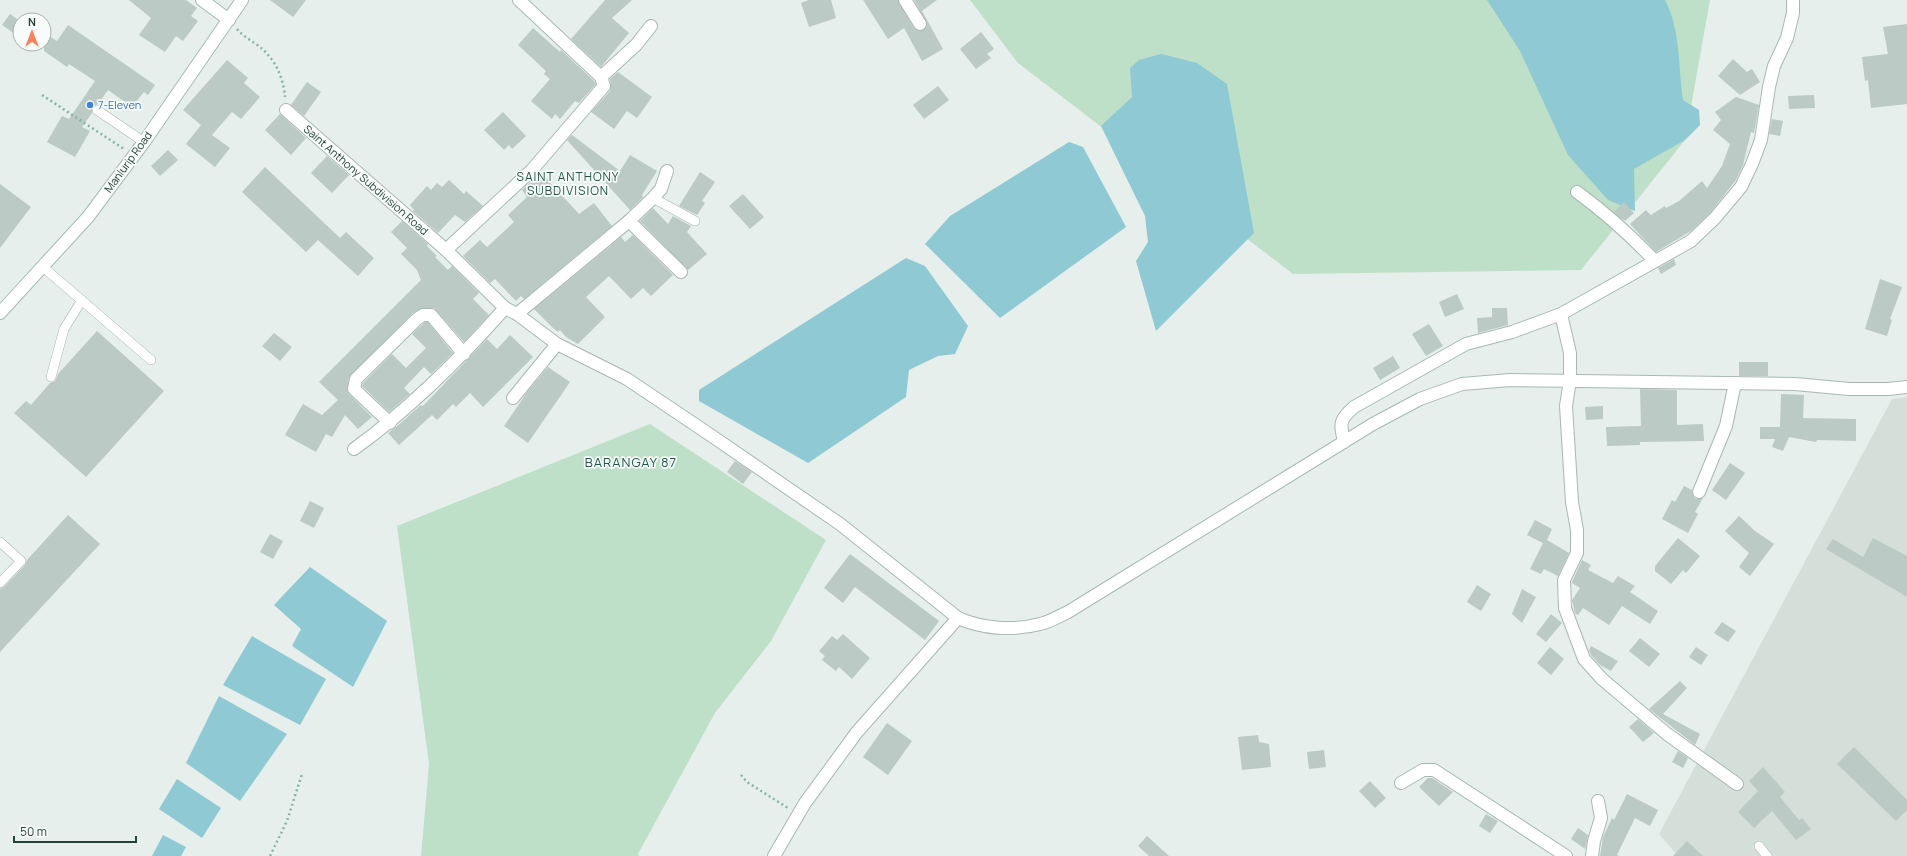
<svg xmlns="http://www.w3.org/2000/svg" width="1907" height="856" viewBox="0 0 1907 856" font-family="Manrope,sans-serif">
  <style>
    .built { fill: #d4dfda }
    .green { fill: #bfe0c8 }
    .water { fill: #8ec9d4 }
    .building { fill: #bbcac4 }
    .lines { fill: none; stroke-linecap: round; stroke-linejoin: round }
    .service-casing { stroke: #a8b8b2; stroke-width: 10 }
    .minor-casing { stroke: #a8b8b2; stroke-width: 14 }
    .secondary-casing { stroke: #a4bbb3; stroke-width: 14 }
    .path { stroke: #86b3a5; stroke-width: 2.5; stroke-dasharray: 2 3; stroke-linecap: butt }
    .service { stroke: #fff; stroke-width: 9 }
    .minor { stroke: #fff; stroke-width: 12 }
    .secondary { stroke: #fff; stroke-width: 12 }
    .shop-dot { fill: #3f7fe0; stroke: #f7fbf9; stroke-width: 1.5 }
    .labels { text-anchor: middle; stroke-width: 3.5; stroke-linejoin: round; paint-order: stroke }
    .shop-label { font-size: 11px; fill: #366cbe; stroke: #f7fbf9; text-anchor: start }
    .street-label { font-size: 11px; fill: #24423a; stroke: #f7fbf9 }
    .neighbourhood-label { font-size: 12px; letter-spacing: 1px; fill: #1f5548; stroke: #f7fbf9 }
    .quarter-label { font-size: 13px; letter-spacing: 1px; fill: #1f5548; stroke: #f7fbf9 }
  </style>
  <rect width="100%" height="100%" fill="#e6efeb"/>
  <path class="built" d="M1907,397V856H1678L1659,834L1892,399Z"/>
  <g class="green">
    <path d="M970,0H1710L1685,140L1581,270L1293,274L1018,63Z"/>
    <path d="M650,424L826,540L771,641L715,713L638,854L639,856H421L429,764L397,526Z"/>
  </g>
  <g class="water">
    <path d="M1487,0H1665C1681,31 1678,66 1683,100L1699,110L1700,125L1685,140L1634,169L1635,211L1608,200L1568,155L1520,51Z"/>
    <path d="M1161,54L1197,63L1227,84L1254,233L1156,331L1136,261L1148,242L1145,216L1101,126L1132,97L1130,68L1139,60Z"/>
    <path d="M1069,142L1083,147L1126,227L1000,318L925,244L950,216Z"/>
    <path d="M906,258L925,266L968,326L955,354L938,356L909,370L906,397L808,463L699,401V390Z"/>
    <path d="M310,567L387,621L353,687L292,646L301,629L274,605Z"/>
    <path d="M252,636L326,679L300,725L223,685Z"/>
    <path d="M219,696L287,734L240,801L186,763Z"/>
    <path d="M177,779L221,808L202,838L159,809Z"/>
    <path d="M163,835L186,847L181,856H152Z"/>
  </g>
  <g class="building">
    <path d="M129,0H186L197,8L191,16L198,21L183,41L176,36L165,52L139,35L151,18Z"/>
    <path d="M270,0H306L293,17Z"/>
    <path d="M605,0H632L612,18L629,33L601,67L571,39Z"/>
    <path d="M809,0H831L836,18L809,27L801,3Z"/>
    <path d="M863,0H898L914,28L920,31L926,28L927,23L914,0H937L922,11L943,49L922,61L904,28L888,39Z"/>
    <path d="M10,14L20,21V27L15,34L2,25Z"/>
    <path d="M1907,24V104L1871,108L1868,80L1865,81L1862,57L1888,54L1883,27Z"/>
    <path d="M68,25L155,85L148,95L144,92L132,107L108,90L98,104L92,107V113L82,127L90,131L75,157L47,142L62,116L69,119L95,81L69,64L67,67L44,51V33L57,41Z"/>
    <path d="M533,28L560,52L561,50L594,81L596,84L579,103L575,101L560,119L555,114L552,119L531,101L550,79L544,74L546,71L518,45Z"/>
    <path d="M981,32L994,49L987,54L991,58L976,69L960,49Z"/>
    <path d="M1733,59L1747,72L1752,69L1760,82L1740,95L1718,76Z"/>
    <path d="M227,60L248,78L244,83L260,97L241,119L232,112L212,135L230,148L215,167L186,144L201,125L183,110Z"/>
    <path d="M618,72L652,97L637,118L627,111L614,129L591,112L610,91L611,87L610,79Z"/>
    <path d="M307,82L321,92L304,116L291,105Z"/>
    <path d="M938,86L949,100L924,119L913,105Z"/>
    <path d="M1814,95L1815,108L1789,109L1788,96Z"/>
    <path d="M1736,97L1759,105L1754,133L1751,132L1743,165L1736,180L1710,213L1691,231L1656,252L1630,224L1646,210L1651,215L1665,206L1666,208L1679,201L1702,181L1707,188L1722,166L1730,144L1713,130L1721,120L1715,112Z"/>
    <path d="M503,112L526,136L512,149L509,145L504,150L484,130Z"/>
    <path d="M280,114L306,138L291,155L265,130Z"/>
    <path d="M1772,119L1783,121L1780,136L1769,134Z"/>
    <path d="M572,135L620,171L630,155L657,171L642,195L643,197L630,210L567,140Z"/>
    <path d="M168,150L178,160L160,176L151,166Z"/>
    <path d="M327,156L349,175L332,193L311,173Z"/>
    <path d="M265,167L340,238L346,232L374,258L358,276L318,240L306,252L242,192Z"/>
    <path d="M700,172L715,182L702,201L705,203L697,215L679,206Z"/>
    <path d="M541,173L579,214L594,203L612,226L524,299L521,296L516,301L495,279L490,283L463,256L480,240L487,247L514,222L508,215L527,197L522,190Z"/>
    <path d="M449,180L464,194L466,191L483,206L465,222L455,215L438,233L413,211L414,210L410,205L427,186L431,190L437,183L442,187Z"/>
    <path d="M0,184L31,207L0,248Z"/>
    <path d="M743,194L764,217L750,229L729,206Z"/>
    <path d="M1624,202L1634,213L1625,221L1614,212Z"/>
    <path d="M653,208L668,224L673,216L691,226L687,232L707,254L688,270L640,221Z"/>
    <path d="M402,221L428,244L427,246L437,256L435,257L448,270L452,266L479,293L473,299L489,315L464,342L434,308H423L413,313L349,377L347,392L372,417L358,429L345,415L332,437L326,434L316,452L285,435L303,404L322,415L338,400L319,382L421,280L417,270L401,254L407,248L391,232Z"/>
    <path d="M633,235L673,275L651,296L643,288L631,299L609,276L586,297L605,317L578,344L566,337L560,330L558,332L553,328L534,309L621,237L625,242Z"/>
    <path d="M1674,259L1676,265L1661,274L1658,268Z"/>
    <path d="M1880,279L1902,287L1890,319L1892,320L1887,336L1865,329Z"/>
    <path d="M1457,294L1464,309L1445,317L1439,302Z"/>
    <path d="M1492,308H1507L1508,325L1478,333L1477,318L1492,317Z"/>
    <path d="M425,322H428L453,353L431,374L424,367L404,388L410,394L389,412L362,386L363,383L392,354L406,368L426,348L412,334Z"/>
    <path d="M1429,324L1443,346L1426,356L1412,334Z"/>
    <path d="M97,331L164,391L86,477L14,413L26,401L31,405L50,383L55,381L58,374Z"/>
    <path d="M274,333L292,347L280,361L262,346Z"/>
    <path d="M510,335L533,357L483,407L470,393L456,407L453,404L437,420L432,415L399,445L388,433L395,428L421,405L423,406L487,339L497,349Z"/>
    <path d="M1393,356L1400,368L1380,380L1373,368Z"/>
    <rect x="1739" y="362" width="29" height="14"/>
    <path d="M548,367L570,382L528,443L504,426L528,391Z"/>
    <path d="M1640,389L1677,390V425L1703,424L1704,441L1640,442V445L1607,446L1606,427L1641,426Z"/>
    <path d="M1781,394L1804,395L1803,418L1856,419V441L1817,440L1816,442L1789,437L1783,451L1772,447L1775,439H1760V427H1780Z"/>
    <path d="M1603,406V419L1586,420L1585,407Z"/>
    <path d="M735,461L752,472L743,484L727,472Z"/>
    <path d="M1730,463L1745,473L1726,500L1712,490Z"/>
    <path d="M1684,486L1692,490L1693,496L1696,499L1703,498L1695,512L1698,514L1688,533L1662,519L1672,500L1675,502Z"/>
    <path d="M310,501L324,508L314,528L300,521Z"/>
    <path d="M68,515L100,544L0,652V589L4,587L25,565L27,560Z"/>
    <path d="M1739,516L1755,531L1774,544L1750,576L1739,567L1749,553L1725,531Z"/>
    <path d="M1535,520L1552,529L1547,540L1569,553L1558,576L1544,569L1541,574L1530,569L1543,543L1527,535Z"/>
    <path d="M270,534L283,541L273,559L260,552Z"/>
    <path d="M1678,538L1700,556L1686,573L1683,570L1671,584L1655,571V566Z"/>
    <path d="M1873,538L1907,556V597L1826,549L1833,539L1863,557Z"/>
    <path d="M850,554L939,621L925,640L855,587L843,603L824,588Z"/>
    <path d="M1582,560L1591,565L1588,570L1613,583L1618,576L1635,586L1630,592L1658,611L1650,624L1622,606L1609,625L1583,608L1578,615L1575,613L1572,600L1580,588L1572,583V582Z"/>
    <path d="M1477,585L1491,594L1481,611L1467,602Z"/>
    <path d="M1522,589L1536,597L1522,623L1512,614Z"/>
    <path d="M1551,614L1562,623L1546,642L1536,634Z"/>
    <path d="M1722,622L1736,631L1728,642L1714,633Z"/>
    <path d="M843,634L870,658L852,679L839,667L836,671L822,660L825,656L819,651L832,636L837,640Z"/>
    <path d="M1640,638L1660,654L1649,667L1629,651Z"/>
    <path d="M1591,646L1618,661L1611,671L1600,665L1591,655L1589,650Z"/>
    <path d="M1550,647L1564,659L1551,675L1537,663Z"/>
    <path d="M1696,647L1708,655L1701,665L1689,657Z"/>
    <path d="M1680,681L1687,688L1663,714L1700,734L1695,745L1649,709Z"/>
    <path d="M1638,719L1654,733L1643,742L1629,727Z"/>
    <path d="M887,723L912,741L888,775L863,757Z"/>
    <path d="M1258,735L1259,742L1269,744L1271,767L1242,770L1238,737Z"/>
    <path d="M1854,747L1907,800V810L1896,821L1837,764Z"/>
    <path d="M1324,750L1326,767L1309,769L1307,752Z"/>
    <path d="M1678,751L1688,758L1683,768L1672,762Z"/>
    <path d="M1763,767L1785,792L1780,797L1799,820L1802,818L1811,829L1796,840L1772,811L1754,828L1738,812L1758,791L1749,781Z"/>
    <path d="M1428,778H1432L1453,792L1439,806L1419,787Z"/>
    <path d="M1370,781L1386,798L1375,808L1359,791Z"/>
    <path d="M1627,794L1658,810L1650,826L1635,818L1617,855L1619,856H1600L1603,837L1612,818L1614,820Z"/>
    <path d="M1486,814L1498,821L1490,833L1479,826Z"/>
    <path d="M1578,828L1588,835L1585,849L1571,839Z"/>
    <path d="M1147,836L1169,856H1149L1138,846Z"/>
    <path d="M1687,841L1703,856H1673Z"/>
  </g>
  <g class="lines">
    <defs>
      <g id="service">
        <path d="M97,110L144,142"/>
        <path d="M653,198L695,221"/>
        <path d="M43,267L151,360"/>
        <path d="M51,377L64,329L82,300"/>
        <path d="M0,542L21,561L0,583"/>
        <path d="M1759,846L1767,856"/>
      </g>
      <g id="minor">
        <path d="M202,0L229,20"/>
        <path d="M905,0L920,24"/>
        <path d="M601,77L636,45L651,26"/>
        <path d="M286,110L446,250L505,308L517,314L557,344L627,379L706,432L840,524L958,618C983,629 1013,631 1040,624C1050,622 1059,616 1068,612L1373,424L1420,399L1462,384L1510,380L1795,384L1849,389H1888L1907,387"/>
        <path d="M1577,192C1606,213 1631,236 1655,261"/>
        <path d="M629,221L653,198L661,189L667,171"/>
        <path d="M446,250L531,171L604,86L601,77L519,0"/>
        <path d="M517,314L629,221L681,272"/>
        <path d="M1561,314L1570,353V380L1566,406L1572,502L1577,530V553L1564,580L1565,608L1584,659L1602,679L1667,734L1737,784"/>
        <path d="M513,398L557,344"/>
        <path d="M390,423L354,389L356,379L417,319L423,315H431L464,354"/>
        <path d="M1344,442C1340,423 1339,420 1354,407L1466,344L1512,332L1561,314L1691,241L1715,218L1741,187L1752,164L1761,140L1769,87L1774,66L1787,38L1793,13V0"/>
        <path d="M354,449C411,408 459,360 505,308"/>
        <path d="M1699,492L1726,426L1735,383"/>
        <path d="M1401,783L1423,770H1434L1566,856"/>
        <path d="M774,856L805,803L857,732L958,618"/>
        <path d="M1592,856L1594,841L1601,818L1598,801"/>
      </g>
      <path id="secondary" d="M0,313L88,217L144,142L242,0"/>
    </defs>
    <use href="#service" class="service-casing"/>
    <use href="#minor" class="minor-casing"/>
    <use href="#secondary" class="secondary-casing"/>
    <g class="path">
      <path d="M237,29C246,40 260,44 268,55C278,65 284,83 285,97"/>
      <path d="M42,95L124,149"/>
      <path d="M741,775L747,782L788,808"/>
      <path d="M270,856L287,821L302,774"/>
    </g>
    <use href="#service" class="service"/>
    <use href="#minor" class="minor"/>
    <use href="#secondary" class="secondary"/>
  </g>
  <circle class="shop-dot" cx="90" cy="105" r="4"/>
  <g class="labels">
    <g class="shop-label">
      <text x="98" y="109">7-Eleven</text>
    </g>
    <g class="street-label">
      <text transform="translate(128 162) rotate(-54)" y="4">Manlurip Road</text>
      <text transform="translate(366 180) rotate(41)" y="4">Saint Anthony Subdivision Road</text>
    </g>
    <g class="neighbourhood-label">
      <text x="568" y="181">SAINT ANTHONY<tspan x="568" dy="14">SUBDIVISION</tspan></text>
    </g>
    <g class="quarter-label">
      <text x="631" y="467">BARANGAY 87</text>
    </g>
  </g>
  <g transform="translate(32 32)"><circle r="19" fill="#f7fbf9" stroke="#a3b1ad"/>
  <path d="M0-3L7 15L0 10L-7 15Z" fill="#f4845f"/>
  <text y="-6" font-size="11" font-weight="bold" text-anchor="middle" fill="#24423a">N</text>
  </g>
  <path d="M14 836v6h122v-6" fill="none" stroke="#24423a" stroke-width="2"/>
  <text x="20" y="836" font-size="12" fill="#24423a" stroke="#f7fbf9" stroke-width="3" paint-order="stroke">50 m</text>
</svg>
